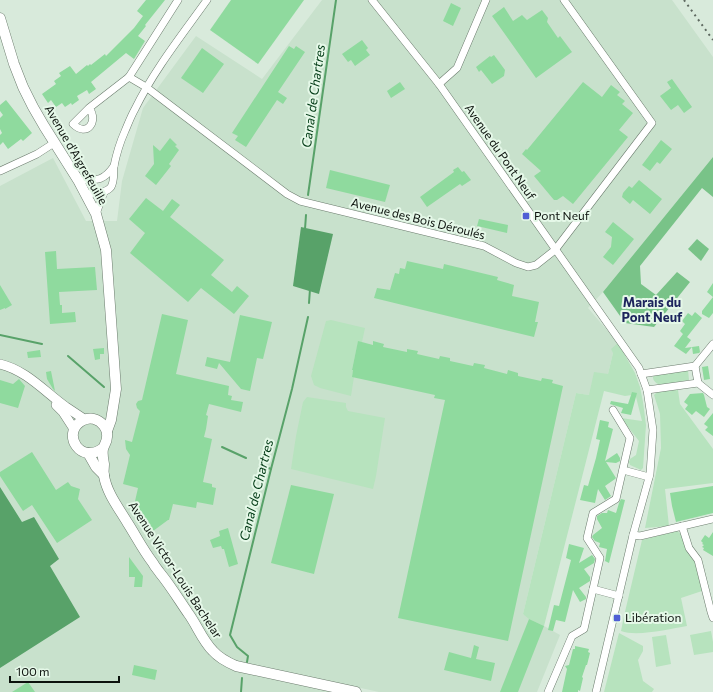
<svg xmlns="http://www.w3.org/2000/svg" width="713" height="692" viewBox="0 0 713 692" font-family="Commissioner,sans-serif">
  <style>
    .built { fill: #c8e1cc }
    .green { fill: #b7e3be }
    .forest { fill: #79c388 }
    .water { fill: #58a269 }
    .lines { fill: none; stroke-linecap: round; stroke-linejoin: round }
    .stream { stroke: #58a269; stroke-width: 2 }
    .building { fill: #8fda9e }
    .minor-casing { stroke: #6c7c6e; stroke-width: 8 }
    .tertiary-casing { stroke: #6c7c6e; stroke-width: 10 }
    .secondary-casing { stroke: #6c7c6e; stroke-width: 11 }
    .minor { stroke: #fff; stroke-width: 7 }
    .tertiary { stroke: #fff; stroke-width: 9 }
    .secondary { stroke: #fff; stroke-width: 10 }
    .rail { stroke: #5e6960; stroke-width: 2; stroke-dasharray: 2 4; stroke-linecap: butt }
    .poi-dot { fill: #505fd5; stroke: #e5f8e8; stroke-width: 1.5 }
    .labels { text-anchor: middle; stroke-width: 4; stroke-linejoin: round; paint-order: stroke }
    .street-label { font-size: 12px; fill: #0c120d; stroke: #e5f8e8 }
    .poi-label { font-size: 12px; fill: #0c120d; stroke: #e5f8e8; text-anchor: start }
    .water-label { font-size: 13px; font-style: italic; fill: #003a14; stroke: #e5f8e8 }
    .neighbourhood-label { font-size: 13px; font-weight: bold; fill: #1d245c; stroke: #e5f8e8 }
  </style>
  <rect width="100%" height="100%" fill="#d8eadb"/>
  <path class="built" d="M322,0H672L713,57V157L603,292L588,308L618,343L613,353L608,374L589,395L576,393L523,614L560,635L537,692H379L329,681L330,692H0V186L53,158L86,221H117L122,181L143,108L196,36L262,79Z"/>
  <g class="green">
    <path d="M331,320L365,328L362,342H358L352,369L353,370L352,377H354L351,396L320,388L314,385L311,376L326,321Z"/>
    <path d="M618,343L635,373L640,387L643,402L646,425L643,468L641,470L630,465L629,462L630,459L636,455L639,441L621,418L642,421L636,397L632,395L625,396L604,391L544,626L529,619L523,614L576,393L589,395L594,372L608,374L613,353L611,349Z"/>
    <path d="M688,370L689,380L660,385C656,383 653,381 653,377L656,374Z"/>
    <path d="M678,390L680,404L713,449V483L665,489L669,526L645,528L661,448L660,414L654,395L658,391Z"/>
    <path d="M307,397L346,403V407L348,411L385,418L376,476L373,489L291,469L296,436L303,402Z"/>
    <path d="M677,531L681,534L696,561L702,591L681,598L687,626C669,629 637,637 621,631L624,616L642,540Z"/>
    <path d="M711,631L713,642V652L694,655L690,635Z"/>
    <path d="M619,633L643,646V651L638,660L643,681L654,689L652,692H604Z"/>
    <path d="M666,635L671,664L656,667L652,637Z"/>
  </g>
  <g class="forest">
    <path d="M713,157V197L702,188L640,266L641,284L656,295L677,272L690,282L654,327L625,323L603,292Z"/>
    <path d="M697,239L709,249L701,261L688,249Z"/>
  </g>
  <g class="water">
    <path d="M301,227L333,234L319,294L293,286Z"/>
    <path d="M0,487L22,522L34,517L59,559L50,566L80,617L0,668Z"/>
  </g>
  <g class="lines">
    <g class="stream">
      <path d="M308,195L336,0"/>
      <path d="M305,229L306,215"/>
      <path d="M309,303L310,289"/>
      <path d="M0,335L42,344"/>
      <path d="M68,356L104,387"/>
      <path d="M222,447L246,458"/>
      <path d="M266,467L271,469"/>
      <path d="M247,662L248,656L237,647L230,635L271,469L292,389L308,317"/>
      <path d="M241,692L242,678"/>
    </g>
  </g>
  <g class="building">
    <path d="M146,0H165L145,25L146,26L138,36L145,41L134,59L126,53L91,82L96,89L89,94L87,90L77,96L79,100L72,105L71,103L65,107L62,103L56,107L51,100L48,103L42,94L56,84L54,81L61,76L59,73L70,66L76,74L87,65L88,66L90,64L91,65L105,54L106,56L134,28L143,16L137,11Z"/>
    <path d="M231,0H304L258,64L210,30Z"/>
    <path d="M451,3L461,8L453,26L443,21Z"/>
    <path d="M504,7L513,21L522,15L527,20L542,10L548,18L547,22L558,38L560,36L572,52L536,78L492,16Z"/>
    <path d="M362,40L368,48L366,50L370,55L355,66L351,60L348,62L342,54Z"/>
    <path d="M289,46L294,49L296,46L305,52L278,92L287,98L283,104L277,100L246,147L235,140L238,136L232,133Z"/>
    <path d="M202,48L224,64L203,93L181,78Z"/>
    <path d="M494,55L505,70L504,76L492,84L481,70L479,72L476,67L490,56L491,57Z"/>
    <path d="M672,79L692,107L684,113L678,105L671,110L660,96L671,88L667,82Z"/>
    <path d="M400,82L405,89L391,98L387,91Z"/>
    <path d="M583,82L602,97L611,85L620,92L617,95L625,101L622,104L633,113L619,130L628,137L573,204L563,196L557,200H554L534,176L541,171L522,154L526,149L527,150Z"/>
    <path d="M6,100L32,133L23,141L21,139L8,149L3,142L0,145V135L2,133L0,129V118L3,115L0,111V105Z"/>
    <path d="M170,138L177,145L175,146L179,150L169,164L171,166L156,185L145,176L154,164L153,145L160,151Z"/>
    <path d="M661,140L672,149L660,164L657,162L650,171L642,165Z"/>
    <path d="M458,167L462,172L464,171L471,180L462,186L460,184L427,207L420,197L454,172L453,170Z"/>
    <path d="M330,170L390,185L385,202L326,188Z"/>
    <path d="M639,180L662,199L650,214L633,200L630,204L622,197L623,193L629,186L632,188Z"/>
    <path d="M146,198L163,211L172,199L180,205L170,217L224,260L211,275L232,292L237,286L249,296L234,314L201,288L188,302L130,253L145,233L129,219Z"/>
    <path d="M479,219L508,225L507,233L477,226Z"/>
    <path d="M613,222L634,239L613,265L603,257L611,247L612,237L605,232Z"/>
    <path d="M56,251L57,269L95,267L97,290L59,292L60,305H62V313L75,312L76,322L50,324L45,252Z"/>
    <path d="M407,261L443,269L444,264L498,277L497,280L514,285L512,296L539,302L535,322H538L534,337L374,298L377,288L390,290L395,273L399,274L400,268L405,269Z"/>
    <path d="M713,283V313L709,318L702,314V311L713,297L707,292Z"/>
    <path d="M0,285L12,305L5,309V308L0,310Z"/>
    <path d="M695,312L702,318L687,337L691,340L685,348L699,346L700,352L699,353L693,354L692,347L686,354L674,346L683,334L680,331L685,324L682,321L688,313L692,316Z"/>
    <path d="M162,314L188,320L176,374L229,386L228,395L232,396L231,400L243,402L241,412L209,404L206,415L208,416L206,429L204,437L212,439L203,482L212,484V487L216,488L213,505L197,502L196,508L173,504L169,520H168L149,534L133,510L138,488L123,484L130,455L126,449L125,440L132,442L140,411L137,408L136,404L138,401L142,400Z"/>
    <path d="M240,315L272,322L263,359L257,358L250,391L241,389L219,363L217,369L205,366L207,357L230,362Z"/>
    <path d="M358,341L373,345V341L384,344L383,347L407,352V349L418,351L417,354L439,359L440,356L450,358V361L473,366L474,363L485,365L484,368L507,374L508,370L518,373V376L541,381L542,378L553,380L552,383L563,386L508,641L398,618L445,400L434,398L435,395L352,377L353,370H352Z"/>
    <path d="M104,348V354H100V359L95,360L93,349Z"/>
    <path d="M40,350L41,357L28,358L27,352Z"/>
    <path d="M708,366L710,379L704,380L702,367Z"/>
    <path d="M51,371L55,391L53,389L47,379L46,372Z"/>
    <path d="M19,379L25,386L18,408L0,403V380L13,384Z"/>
    <path d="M632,392L637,393L631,415L621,413L623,408L610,404L611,401L628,404Z"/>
    <path d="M703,393L704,395L707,407L710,409L704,417L696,411L692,415L685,409L688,405L684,402L690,394Z"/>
    <path d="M713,413V436L705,430L708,427L704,424Z"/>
    <path d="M600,420L609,422L608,427L613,429L605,461L617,453L620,458V461L616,463L606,462L616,478L615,479L605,486L611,496L605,500L598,489L595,503L580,500L584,485L588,486L596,458L600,440L596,439Z"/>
    <path d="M32,452L56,490L68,482L71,486L80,489L78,499L92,520L57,543L32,505L23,511L0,476V472Z"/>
    <path d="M291,485L334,494L314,574L271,563Z"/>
    <path d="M713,486V513L676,522L672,506L670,493Z"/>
    <path d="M621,499L625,500L609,563L605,561L607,549L599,547L600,543L595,541L592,537L593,535L602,528L597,519V516L602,513H607L608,510L616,513L619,503Z"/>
    <path d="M228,528L238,564L229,567L224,549H222L221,546L213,548L210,540L220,536L219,531Z"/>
    <path d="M713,532V556L703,550L704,548L702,547L704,545L702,544L703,543L701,541L705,535L709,538Z"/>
    <path d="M569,544L584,548L579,563L592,555L595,559L594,563L584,569L590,577V581L579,588L586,597V599L580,602L573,590L565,622L556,620L553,631L548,630L554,605L559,606L571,560L566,558Z"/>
    <path d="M129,557L143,576L142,587H134L135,577H129Z"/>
    <path d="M529,619L544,626L518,692H500Z"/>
    <path d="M474,645L479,647L476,659L495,663L491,681L444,670L449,652L471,658Z"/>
    <path d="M575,646L589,649L588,652L590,653L587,665H586L582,677L583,678L580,691L578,690V692H562L567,669L565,666L569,665L573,649H575Z"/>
    <path d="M134,665L157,670L155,680L132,675Z"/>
    <path d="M28,682L35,692H12Z"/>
  </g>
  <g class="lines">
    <defs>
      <g id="minor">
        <path d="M178,0L129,77L146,87L287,194L300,201L484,246L516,263L528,267L536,265L555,250L652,123L564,0"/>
        <path d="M372,0L439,84L639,368L647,390L653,430L650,474L633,535L596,692"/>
        <path d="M439,84L457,68L486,0"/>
        <path d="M89,108C99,121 87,138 73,124L89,108L129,77"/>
        <path d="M0,171L37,154L54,143"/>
        <path d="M78,180C96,180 103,182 114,166"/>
        <path d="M85,194C93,193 106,194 111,187C115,180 113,173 114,166C116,156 121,140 125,131C128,124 131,116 135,109C154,70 182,35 207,0"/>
        <path d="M96,214L104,192"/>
        <path d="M695,366L698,383"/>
        <path d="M641,374L695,366L713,344"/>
        <path d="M647,390L698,383L713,395"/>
        <path d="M623,470L649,477"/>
        <path d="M682,526L689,548L698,560L711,612L713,618"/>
        <path d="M633,535L640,536L713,519"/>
        <path d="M593,589L619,596"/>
        <path d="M548,692L572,636L584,629L600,558L587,538L593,513L616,499L630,438L613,410"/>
      </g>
      <g id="tertiary">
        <path d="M0,364C26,370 45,392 66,407C72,411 78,415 84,419"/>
        <path d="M56,405L63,412L74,429"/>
      </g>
      <g id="secondary">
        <path d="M0,18L14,64L23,87L33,107L44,126L78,180L96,214L106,250L116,389L111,420L107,431"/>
        <path d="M103,448C81,465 62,435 80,422C84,419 90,418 94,419C102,421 108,429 107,437C107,442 104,445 103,449C102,454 103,459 104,464C104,468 103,472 104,476C107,493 118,507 127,522C136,536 143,550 153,563C155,567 158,570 160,573C170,585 179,600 188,613C197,625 202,640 213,651C219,658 227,662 236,666L356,692"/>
        <path d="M88,453L96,467L104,475"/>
      </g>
    </defs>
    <use href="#minor" class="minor-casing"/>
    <use href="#tertiary" class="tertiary-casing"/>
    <use href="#secondary" class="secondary-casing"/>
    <use href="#minor" class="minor"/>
    <use href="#tertiary" class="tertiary"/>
    <use href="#secondary" class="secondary"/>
    <path class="rail" d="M684,0L713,40"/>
  </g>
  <g class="poi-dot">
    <rect x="522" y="212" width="8" height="8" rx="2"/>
    <rect x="613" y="614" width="8" height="8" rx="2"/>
  </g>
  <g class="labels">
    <g class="street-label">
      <text transform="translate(500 152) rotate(55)" y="4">Avenue du Pont Neuf</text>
      <text transform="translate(76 155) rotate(60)" y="4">Avenue d'Aigrefeuille</text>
      <text transform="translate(418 219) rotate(14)" y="4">Avenue des Bois Déroulés</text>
      <text transform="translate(175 570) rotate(57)" y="4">Avenue Victor-Louis Bachelar</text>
    </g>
    <g class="poi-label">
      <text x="534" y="220">Pont Neuf</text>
      <text x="625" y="622">Libération</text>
    </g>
    <g class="water-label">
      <text transform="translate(313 96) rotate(-82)" y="5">Canal de Chartres</text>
      <text transform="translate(256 490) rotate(-76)" y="5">Canal de Chartres</text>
    </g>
    <g class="neighbourhood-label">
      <text x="652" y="307">Marais du<tspan x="652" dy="15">Pont Neuf</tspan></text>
    </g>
  </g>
  <path d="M10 676v6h109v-6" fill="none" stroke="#0c120d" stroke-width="2"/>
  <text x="16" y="676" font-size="12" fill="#0c120d" stroke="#e5f8e8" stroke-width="3" paint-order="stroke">100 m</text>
</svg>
